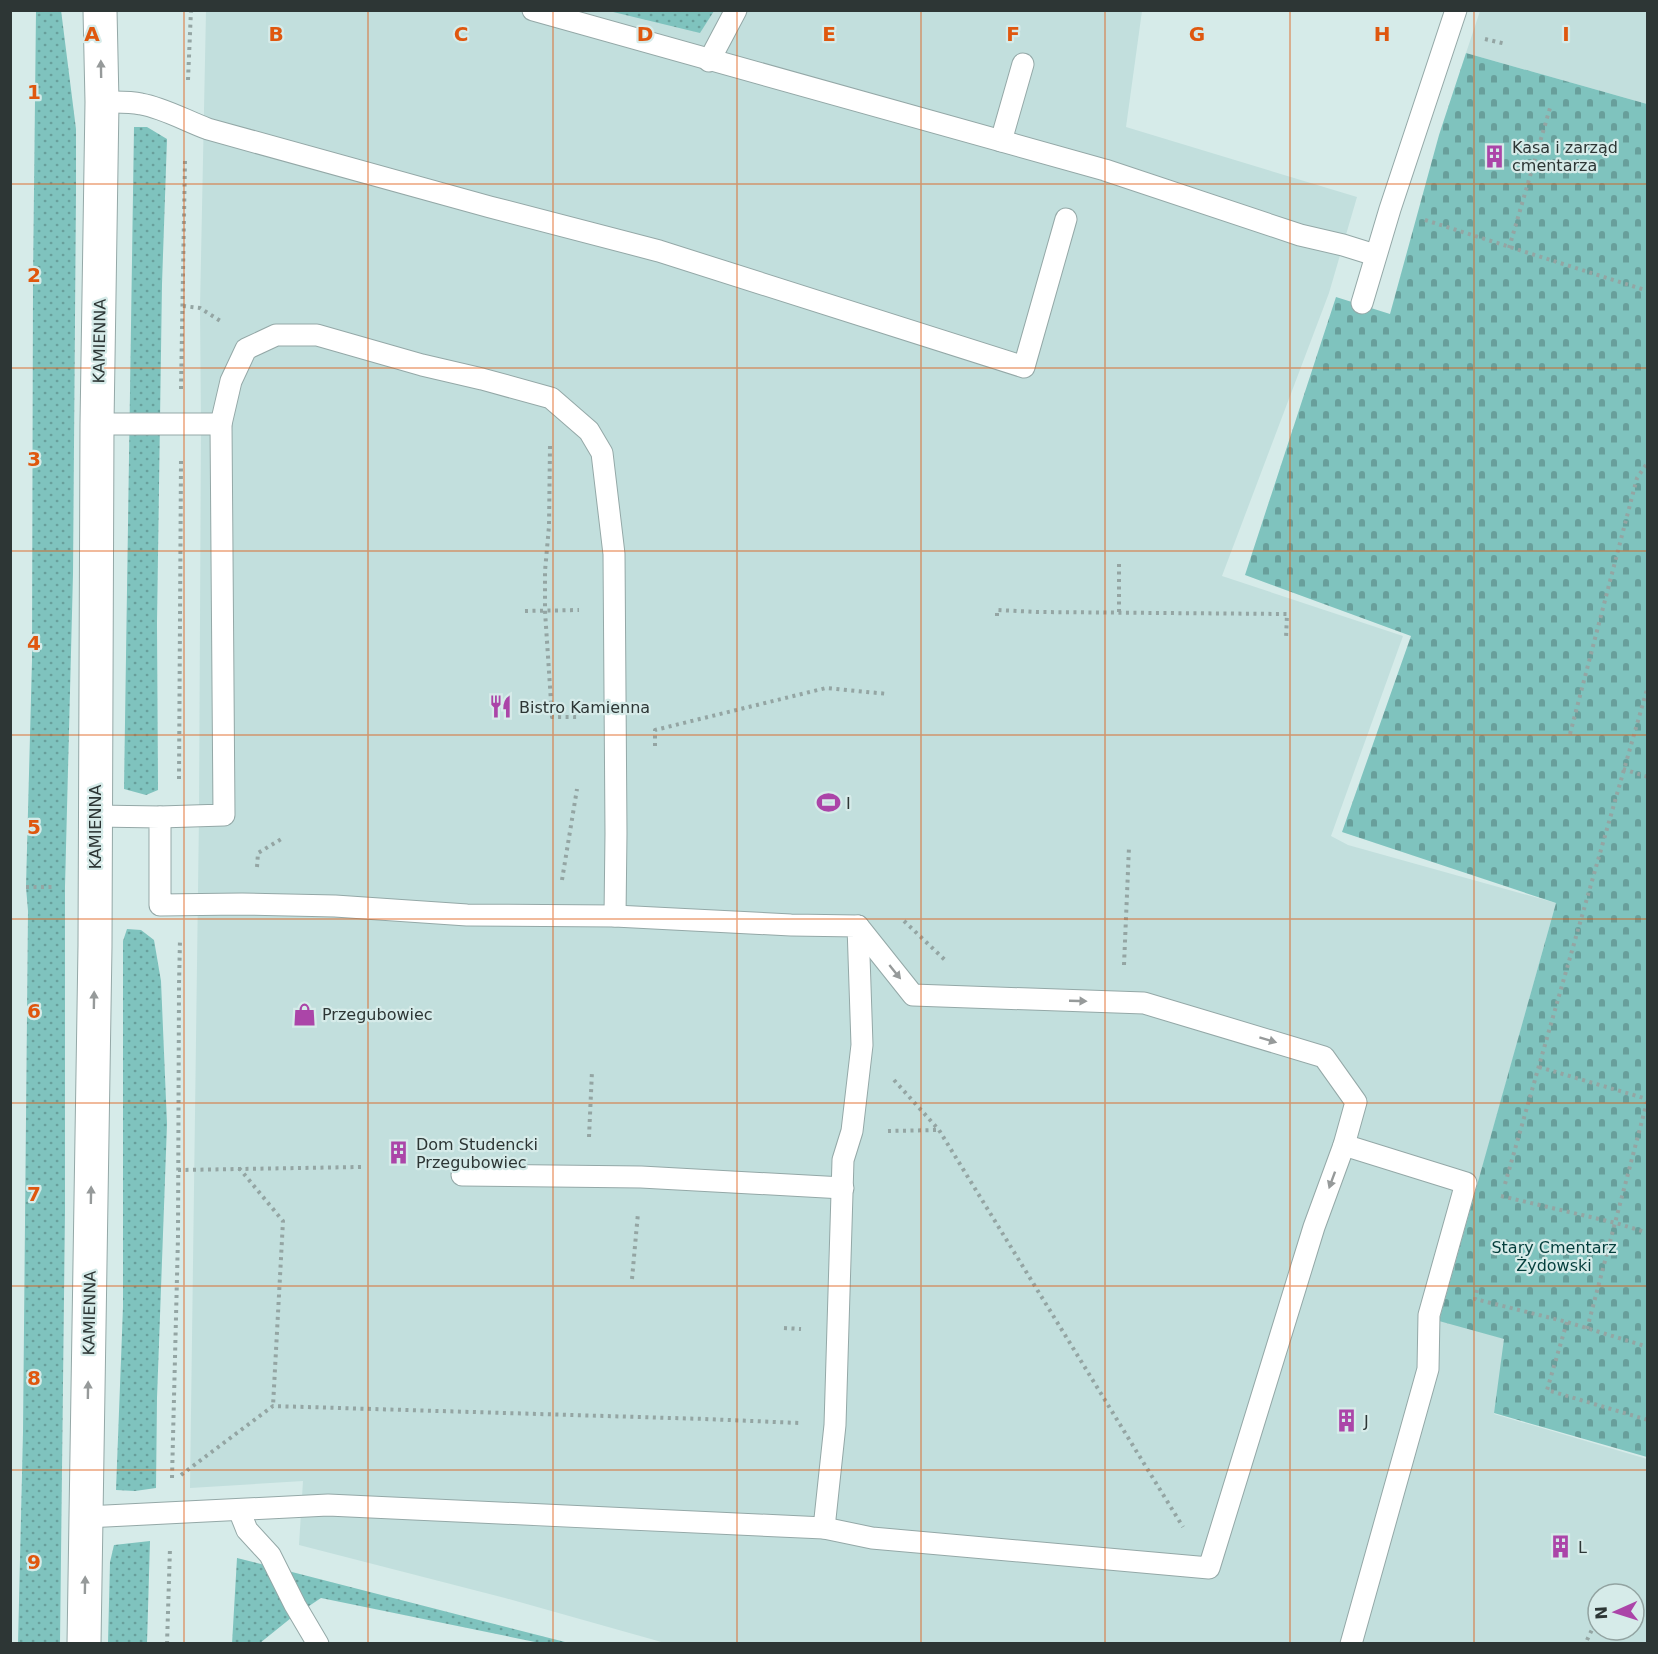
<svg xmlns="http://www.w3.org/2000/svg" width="1658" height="1654" viewBox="0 0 1658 1654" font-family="'DejaVu Sans',sans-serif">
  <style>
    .built { fill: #c2dfdd; fill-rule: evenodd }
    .grass { fill: url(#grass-dots) }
    .cemetery { fill: url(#cemetery-stones) }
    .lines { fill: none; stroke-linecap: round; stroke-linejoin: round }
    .lane-casing { stroke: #94a8a7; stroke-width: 23 }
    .secondary-casing { stroke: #94a8a7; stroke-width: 35 }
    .path { stroke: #94a5a3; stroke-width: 4; stroke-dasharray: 3 4.5; stroke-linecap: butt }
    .lane { stroke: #fff; stroke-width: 21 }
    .secondary { stroke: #fff; stroke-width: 33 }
    .oneway { fill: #969a9a }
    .grid { fill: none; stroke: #df570e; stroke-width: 1.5; stroke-opacity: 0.55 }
    .labels { text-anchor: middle; stroke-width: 4.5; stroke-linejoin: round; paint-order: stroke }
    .poi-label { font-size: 16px; fill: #2d3635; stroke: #d6ebe9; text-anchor: start }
    .street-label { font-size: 16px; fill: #2d3635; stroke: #d6ebe9 }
    .park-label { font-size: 16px; fill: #043e3c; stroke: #d6ebe9 }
    .grid-label { font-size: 20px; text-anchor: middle; font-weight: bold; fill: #df570e; stroke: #d6ebe9; stroke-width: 4.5; stroke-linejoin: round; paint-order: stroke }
  </style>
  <defs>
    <pattern id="grass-dots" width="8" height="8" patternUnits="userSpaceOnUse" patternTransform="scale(1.5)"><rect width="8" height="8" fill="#7fc3be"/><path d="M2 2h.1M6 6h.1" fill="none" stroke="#689f9b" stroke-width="1.8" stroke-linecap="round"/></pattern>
    <pattern id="cemetery-stones" width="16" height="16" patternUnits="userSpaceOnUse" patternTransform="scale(1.5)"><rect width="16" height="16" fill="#7fc3be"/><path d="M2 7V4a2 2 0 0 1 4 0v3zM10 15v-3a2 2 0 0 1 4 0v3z" fill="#689f9b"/></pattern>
  </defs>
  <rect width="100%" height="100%" fill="#d6ebe9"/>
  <g class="built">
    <path d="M206,11H1142L1126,127L1357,197L1329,293L1222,576L1403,636L1331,836L1348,845L1556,903L1440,1320L1505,1339L1494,1414L1647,1459V1643H665L505,1598L299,1545L303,1481L190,1488L199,816L201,425L200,308ZM1598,1594H1634V1630H1598Z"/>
    <path d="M1480,11H1647V104L1466,53Z"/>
  </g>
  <g class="grass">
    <path d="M61,10L76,129V191L73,574L65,887V1211L60,1643L18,1644L23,1432L28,911L26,887L32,660L33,281L36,11Z"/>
    <path d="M609,11L714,10V11L700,33Z"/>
    <path d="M134,127H147L167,139L162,284L157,623L158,790L146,795L124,789Z"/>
    <path d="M127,929L141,930L154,940L161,981L167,1124L157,1398L156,1488L135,1491L116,1490L123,1307V941Z"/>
    <path d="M150,1541L147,1643H108L110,1562L114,1545Z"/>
    <path d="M237,1558L569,1643H540L321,1598L291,1618L260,1643L232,1644Z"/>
  </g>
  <path class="cemetery" d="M1466,53L1647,104V1457L1494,1413L1504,1339L1439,1321L1556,903L1342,832L1411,636L1245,575L1336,297L1390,314L1439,135Z"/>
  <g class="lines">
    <defs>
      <g id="lane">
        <path d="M533,10L1105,170L1300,235L1343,245L1375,255"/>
        <path d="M709,61L736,10"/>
        <path d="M102,102C115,102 128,101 141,104C164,108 186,121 208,129L490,207L659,251L1024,367L1066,219"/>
        <path d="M1001,141L1023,64"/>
        <path d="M1362,303L1390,209L1456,10"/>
        <path d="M97,424H221"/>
        <path d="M160,817L224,815L221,424L231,381L246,349L276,335H317L422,365L482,379L551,398L589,431L602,453L614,554L616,833L615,916"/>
        <path d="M1344,1145L1466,1183L1429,1315L1428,1369L1351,1644"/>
        <path d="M462,1175L641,1177L843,1188"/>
        <path d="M239,1510L247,1530L270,1555L295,1605L318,1644"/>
        <path d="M86,1517L328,1505L824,1528L835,1425L843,1160L852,1131L862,1045L858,926L791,925L615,916L467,915L335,906L242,904L160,905V817L96,816"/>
        <path d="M824,1528L872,1538L1209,1568L1314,1227L1344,1145L1356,1102L1324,1057L1144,1003L913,995L858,926"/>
      </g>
      <path id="secondary" d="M84,1644L95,946L97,424L102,102L100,10"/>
    </defs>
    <use href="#lane" class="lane-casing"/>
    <use href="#secondary" class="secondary-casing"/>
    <g class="path">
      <path d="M1485,39L1506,44"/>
      <path d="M188,80L191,10"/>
      <path d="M1425,220L1648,291"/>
      <path d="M1509,248L1550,108"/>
      <path d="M183,306L200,308L222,322"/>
      <path d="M181,389L185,160"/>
      <path d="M550,446L549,526L545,571V611L552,717H577"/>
      <path d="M525,611L579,610"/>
      <path d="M1119,612V563"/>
      <path d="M997,616V610L1038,612L1287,614L1286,639"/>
      <path d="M1570,734L1637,478L1648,462"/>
      <path d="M655,746V730L826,688L888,694"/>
      <path d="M1623,769L1648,777"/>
      <path d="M179,779L181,460"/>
      <path d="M257,867L258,853L283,838"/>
      <path d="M562,880L577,789"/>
      <path d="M26,887H53"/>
      <path d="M904,921L945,960"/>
      <path d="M1124,965L1129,847"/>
      <path d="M1539,1067L1647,1099"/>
      <path d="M894,1080L939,1130L1183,1527"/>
      <path d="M888,1131L938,1130"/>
      <path d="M589,1137L592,1071"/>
      <path d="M239,1168L283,1221L273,1406"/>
      <path d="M178,1170L361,1167"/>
      <path d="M1505,1184L1648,686"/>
      <path d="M1501,1196L1616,1223L1648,1233"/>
      <path d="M632,1279L638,1213"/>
      <path d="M1477,1290L1475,1299L1567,1322L1648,1347"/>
      <path d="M1567,1322L1547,1390L1648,1420"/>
      <path d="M784,1328L801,1329"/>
      <path d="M1587,1329L1648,1098"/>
      <path d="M181,1475L273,1406L705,1419L799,1423"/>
      <path d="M172,1478L178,1237L179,985L180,939"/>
      <path d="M1587,1640L1598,1617"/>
      <path d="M167,1644L170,1548"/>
    </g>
    <use href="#lane" class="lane"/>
    <use href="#secondary" class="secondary"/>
  </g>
  <defs><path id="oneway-solid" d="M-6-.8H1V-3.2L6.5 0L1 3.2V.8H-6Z" transform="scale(1.5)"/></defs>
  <g class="oneway">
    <use href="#oneway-solid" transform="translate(101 69) rotate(-91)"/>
    <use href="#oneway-solid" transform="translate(895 972) rotate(51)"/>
    <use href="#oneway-solid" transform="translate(94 1000) rotate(-89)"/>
    <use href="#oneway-solid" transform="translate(1078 1001) rotate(2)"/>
    <use href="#oneway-solid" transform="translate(1268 1040) rotate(17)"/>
    <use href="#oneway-solid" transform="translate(1332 1180) rotate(110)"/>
    <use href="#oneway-solid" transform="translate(91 1195) rotate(-89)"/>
    <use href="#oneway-solid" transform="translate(88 1390) rotate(-89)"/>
    <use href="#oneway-solid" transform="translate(85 1585) rotate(-89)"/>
  </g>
  <path class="grid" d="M184,10V1644M368,10V1644M553,10V1644M737,10V1644M921,10V1644M1105,10V1644M1290,10V1644M1474,10V1644M10,184H1648M10,368H1648M10,551H1648M10,735H1648M10,919H1648M10,1103H1648M10,1286H1648M10,1470H1648"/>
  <defs>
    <symbol id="building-bare" viewBox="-9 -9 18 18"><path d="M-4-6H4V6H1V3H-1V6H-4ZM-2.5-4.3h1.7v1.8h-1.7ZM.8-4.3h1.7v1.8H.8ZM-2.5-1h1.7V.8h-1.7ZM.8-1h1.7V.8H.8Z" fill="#ab45a8" stroke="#d6ebe9" stroke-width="2.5" paint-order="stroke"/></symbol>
    <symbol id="restaurant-bare" viewBox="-9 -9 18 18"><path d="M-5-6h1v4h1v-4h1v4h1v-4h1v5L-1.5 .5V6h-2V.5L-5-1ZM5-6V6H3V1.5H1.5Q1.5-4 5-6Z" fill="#ab45a8" stroke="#d6ebe9" stroke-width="2.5" paint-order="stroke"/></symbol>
    <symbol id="stadium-bare" viewBox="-9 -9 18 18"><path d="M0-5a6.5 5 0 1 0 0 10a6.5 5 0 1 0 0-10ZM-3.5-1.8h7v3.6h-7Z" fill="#ab45a8" stroke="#d6ebe9" stroke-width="2.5" paint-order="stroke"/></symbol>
    <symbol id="shop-bare" viewBox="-9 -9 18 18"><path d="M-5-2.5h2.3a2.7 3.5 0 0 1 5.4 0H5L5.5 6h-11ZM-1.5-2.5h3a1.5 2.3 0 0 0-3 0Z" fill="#ab45a8" stroke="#d6ebe9" stroke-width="2.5" paint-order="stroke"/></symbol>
  </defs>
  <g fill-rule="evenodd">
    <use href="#building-bare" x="1478" y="140" width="33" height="33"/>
    <use href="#restaurant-bare" x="484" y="690" width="33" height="33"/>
    <use href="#stadium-bare" x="812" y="786" width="33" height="33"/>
    <use href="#shop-bare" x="288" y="998" width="33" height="33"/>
    <use href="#building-bare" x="382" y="1136" width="33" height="33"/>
    <use href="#building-bare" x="1330" y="1404" width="33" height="33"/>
    <use href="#building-bare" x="1544" y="1530" width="33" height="33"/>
  </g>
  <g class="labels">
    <g class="poi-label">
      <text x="1512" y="153">Kasa i zarząd<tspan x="1512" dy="18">cmentarza</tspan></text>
      <text x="519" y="713">Bistro Kamienna</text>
      <text x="846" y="809">I</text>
      <text x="322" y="1020">Przegubowiec</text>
      <text x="416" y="1150">Dom Studencki<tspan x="416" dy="18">Przegubowiec</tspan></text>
      <text x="1364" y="1427">J</text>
      <text x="1578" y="1553">L</text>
    </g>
    <g class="street-label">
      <text transform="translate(99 341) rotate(-89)" y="6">KAMIENNA</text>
      <text transform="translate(95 827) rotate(-90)" y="6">KAMIENNA</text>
      <text transform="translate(89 1313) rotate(-89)" y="6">KAMIENNA</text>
    </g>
    <g class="park-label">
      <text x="1554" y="1253">Stary Cmentarz<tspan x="1554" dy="18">Żydowski</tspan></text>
    </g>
  </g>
  <g class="grid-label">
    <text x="92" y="41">A</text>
    <text x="276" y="41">B</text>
    <text x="461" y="41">C</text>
    <text x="645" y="41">D</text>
    <text x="829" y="41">E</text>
    <text x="1013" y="41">F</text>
    <text x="1197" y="41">G</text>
    <text x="1382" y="41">H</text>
    <text x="1566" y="41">I</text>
    <text x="34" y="99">1</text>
    <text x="34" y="282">2</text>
    <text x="34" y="466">3</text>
    <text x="34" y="650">4</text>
    <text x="34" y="834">5</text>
    <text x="34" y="1018">6</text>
    <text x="34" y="1201">7</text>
    <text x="34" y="1385">8</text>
    <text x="34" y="1569">9</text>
  </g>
  <rect width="1658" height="1654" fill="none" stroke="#2d3635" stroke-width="24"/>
  <g transform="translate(1616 1612) rotate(267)"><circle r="28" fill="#d6ebe9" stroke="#92a3a1" stroke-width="1.5"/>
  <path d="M0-4.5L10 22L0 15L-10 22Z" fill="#ab45a8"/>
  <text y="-9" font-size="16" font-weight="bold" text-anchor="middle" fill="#2d3635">N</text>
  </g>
</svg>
